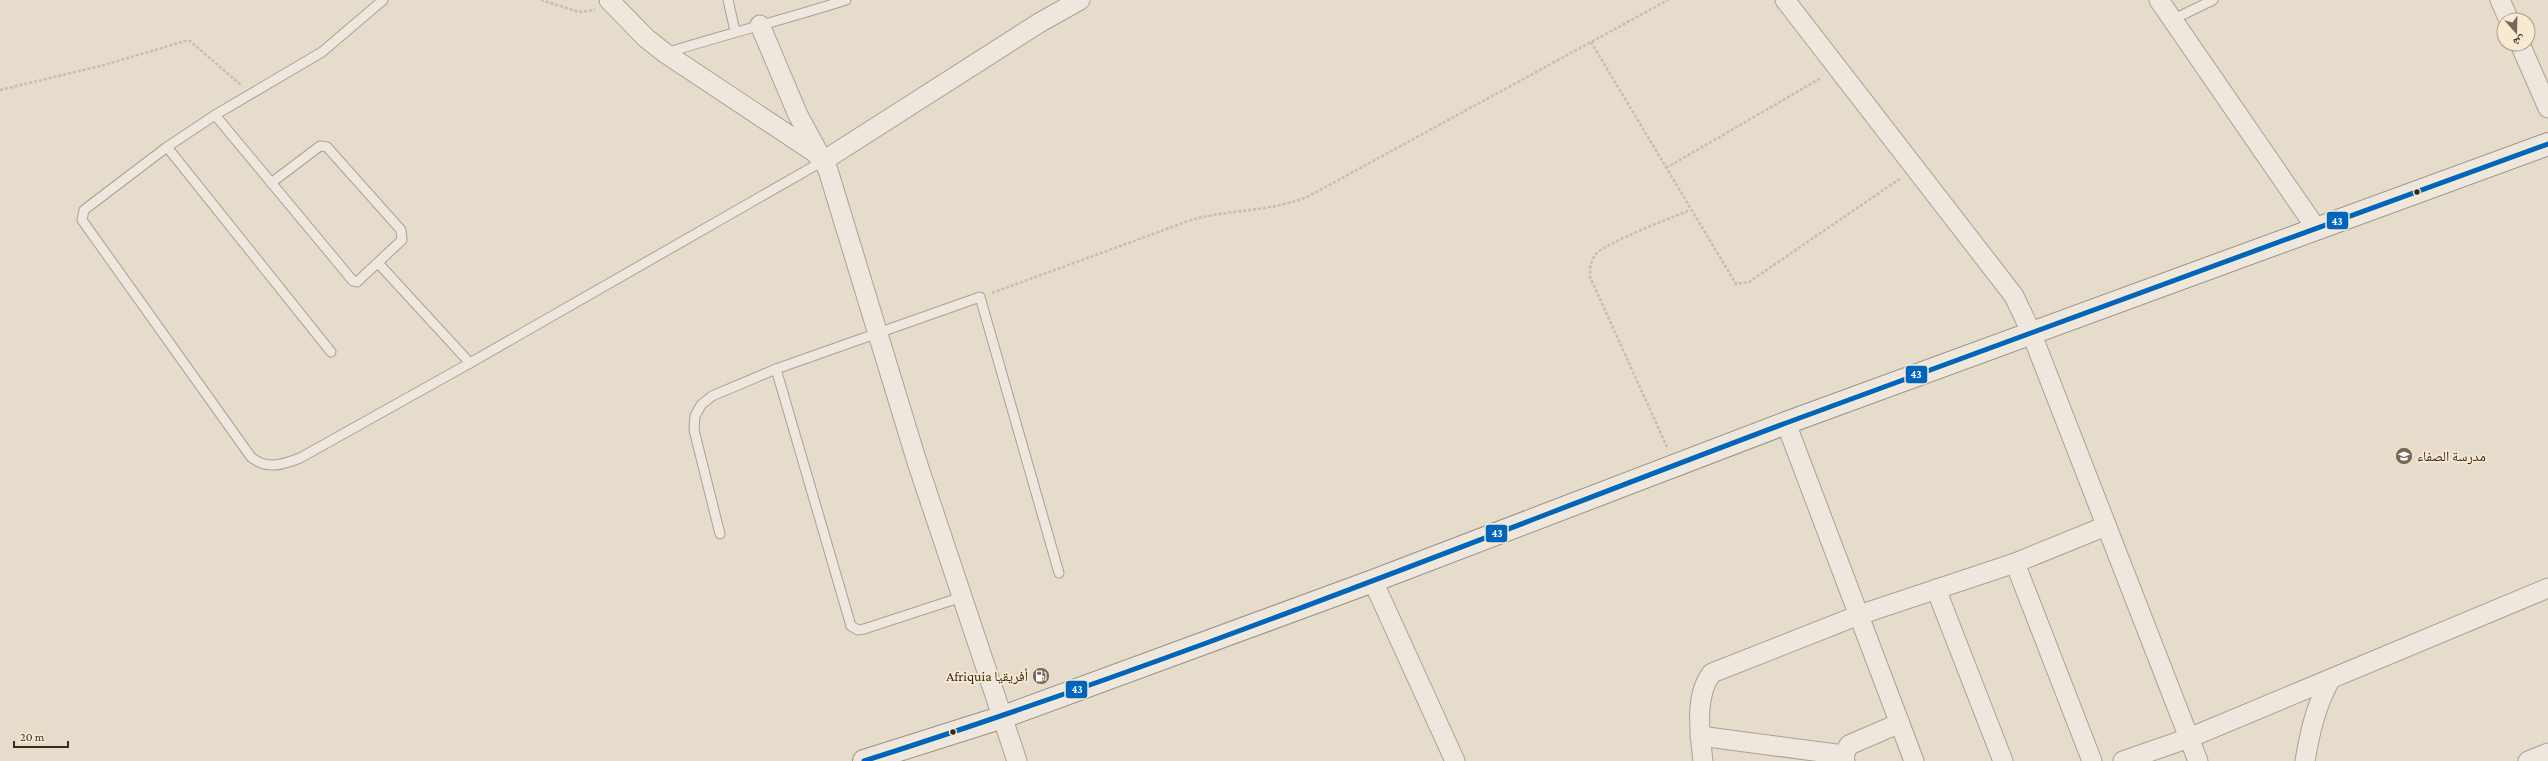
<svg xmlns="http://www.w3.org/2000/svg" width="2548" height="761" viewBox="0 0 2548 761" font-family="'Crimson Pro','Noto Naskh Arabic',serif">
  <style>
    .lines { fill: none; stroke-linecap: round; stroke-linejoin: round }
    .lane-casing { stroke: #aba195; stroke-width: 11 }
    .street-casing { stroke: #aba195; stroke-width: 21 }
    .secondary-casing { stroke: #9b9185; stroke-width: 24 }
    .path { stroke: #c6beb5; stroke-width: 2.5; stroke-dasharray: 3 2; stroke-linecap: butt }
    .lane { stroke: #ede7de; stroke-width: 9 }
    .street { stroke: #ede7de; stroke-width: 19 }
    .secondary { stroke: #ede7de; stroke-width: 22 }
    .bus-1-casing { stroke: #f8ead1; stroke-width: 8 }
    .bus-1 { stroke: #0065bd; stroke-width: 5 }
    .bus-dot { fill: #3b291c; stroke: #f8ead1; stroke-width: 1.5 }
    .labels { text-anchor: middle; stroke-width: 3.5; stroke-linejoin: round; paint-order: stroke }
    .poi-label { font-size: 14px; fill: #3b291c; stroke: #f8ead1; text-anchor: start }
    .line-badge { stroke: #f8ead1; stroke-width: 1.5 }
    .badge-label { font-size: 11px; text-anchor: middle; font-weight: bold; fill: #fff }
  </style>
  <rect width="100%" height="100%" fill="#e6dccb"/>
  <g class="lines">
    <defs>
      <g id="lane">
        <path d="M383,0L322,52L215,115L167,147L84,210L82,220L251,457C267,470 282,465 300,458L470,363"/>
        <path d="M728,0L735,31"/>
        <path d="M2174,19L2213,0"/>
        <path d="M666,53C726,34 787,19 846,0"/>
        <path d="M215,115L353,281L357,282L402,240L401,230L327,147L320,146L271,183"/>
        <path d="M167,147L331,352"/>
        <path d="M379,264L470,363L823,161"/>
        <path d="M776,369L851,626L858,630L864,629L962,597"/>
        <path d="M720,534L694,430L695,416L701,405L712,396L776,369L980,297L1059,573"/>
      </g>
      <g id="street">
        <path d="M609,0L646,38L665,53L814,152L823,161L828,170L917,462L1017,761"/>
        <path d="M1785,0L2014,296L2031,332L2198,761"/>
        <path d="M2159,0L2316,228"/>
        <path d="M2500,0L2509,20"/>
        <path d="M760,25L798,115L823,161L1039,23L1080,0"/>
        <path d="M2520,44L2548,108"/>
        <path d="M1786,423L1914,761"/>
        <path d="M2015,563L2092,761"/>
        <path d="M1373,581L1455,761"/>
        <path d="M1936,589L2003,761"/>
        <path d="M1700,736L1844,755"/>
        <path d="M1703,761C1700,734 1694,695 1712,673L1859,615L2015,563L2106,526"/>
        <path d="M1845,761L1844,755L1849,745L1900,723"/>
        <path d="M2123,761L2189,738L2548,588"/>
        <path d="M2305,761C2310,731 2316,706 2330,680"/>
        <path d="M2528,761L2548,753"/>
      </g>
      <path id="secondary" d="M864,761L1003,717L1373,581L1786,423L2548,144"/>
    </defs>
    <use href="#lane" class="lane-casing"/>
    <use href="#street" class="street-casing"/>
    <use href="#secondary" class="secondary-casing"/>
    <g class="path">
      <path d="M541,0L579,12L595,10"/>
      <path d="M1591,42L1736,284L1749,282L1901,178"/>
      <path d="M0,90L104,65L185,41H190L241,85"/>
      <path d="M1666,168L1821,78"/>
      <path d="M992,293L1191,220C1230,209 1272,212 1309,196L1668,0"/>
      <path d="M1667,447L1590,277C1590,269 1590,261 1596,254C1605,243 1673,217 1690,210"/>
    </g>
    <use href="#lane" class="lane"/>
    <use href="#street" class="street"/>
    <use href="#secondary" class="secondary"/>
    <defs>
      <path id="bus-1" d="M864,761C1176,662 1480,538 1786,423C2039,328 2294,237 2548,144"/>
    </defs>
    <use href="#bus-1" class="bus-1-casing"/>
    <use href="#bus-1" class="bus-1"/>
  </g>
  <defs>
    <symbol id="school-disc" viewBox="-11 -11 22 22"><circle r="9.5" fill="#776859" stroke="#f8ead1"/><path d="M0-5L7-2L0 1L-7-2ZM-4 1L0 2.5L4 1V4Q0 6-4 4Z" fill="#fff"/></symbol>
    <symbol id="fuel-disc" viewBox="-11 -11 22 22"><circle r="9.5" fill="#776859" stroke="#f8ead1"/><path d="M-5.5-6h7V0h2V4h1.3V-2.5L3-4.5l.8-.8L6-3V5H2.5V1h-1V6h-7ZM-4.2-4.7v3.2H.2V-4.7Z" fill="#fff"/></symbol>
  </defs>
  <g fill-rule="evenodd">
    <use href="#school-disc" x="2394" y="446" width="20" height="20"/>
    <use href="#fuel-disc" x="1031" y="666" width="20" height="20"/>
  </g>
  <g class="bus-dot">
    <circle cx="2417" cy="192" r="3.5"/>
    <circle cx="953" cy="732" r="3.5"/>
  </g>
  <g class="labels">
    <g class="poi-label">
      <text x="2417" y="461">مدرسة الصفاء</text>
      <text x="1028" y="681" text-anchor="end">Afriquia أفريقيا</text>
    </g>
  </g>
  <g class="line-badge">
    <rect x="2326" y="211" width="23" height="19" rx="4" fill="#0065bd"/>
    <rect x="1905" y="365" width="23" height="19" rx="4" fill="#0065bd"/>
    <rect x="1485" y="524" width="23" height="19" rx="4" fill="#0065bd"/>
    <rect x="1065" y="680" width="23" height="19" rx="4" fill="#0065bd"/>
  </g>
  <g class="badge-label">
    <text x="2337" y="225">43</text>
    <text x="1916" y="378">43</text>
    <text x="1497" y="537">43</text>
    <text x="1077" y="693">43</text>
  </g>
  <g transform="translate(2516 32) rotate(160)"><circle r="19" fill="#f8ead1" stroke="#ac9d89"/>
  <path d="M0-3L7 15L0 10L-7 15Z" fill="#776859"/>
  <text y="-6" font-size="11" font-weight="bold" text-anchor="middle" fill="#3b291c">ش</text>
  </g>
  <path d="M14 741v6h54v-6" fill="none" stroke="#3b291c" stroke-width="2"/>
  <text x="20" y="741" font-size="12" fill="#3b291c" stroke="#f8ead1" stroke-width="3" paint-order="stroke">20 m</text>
</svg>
